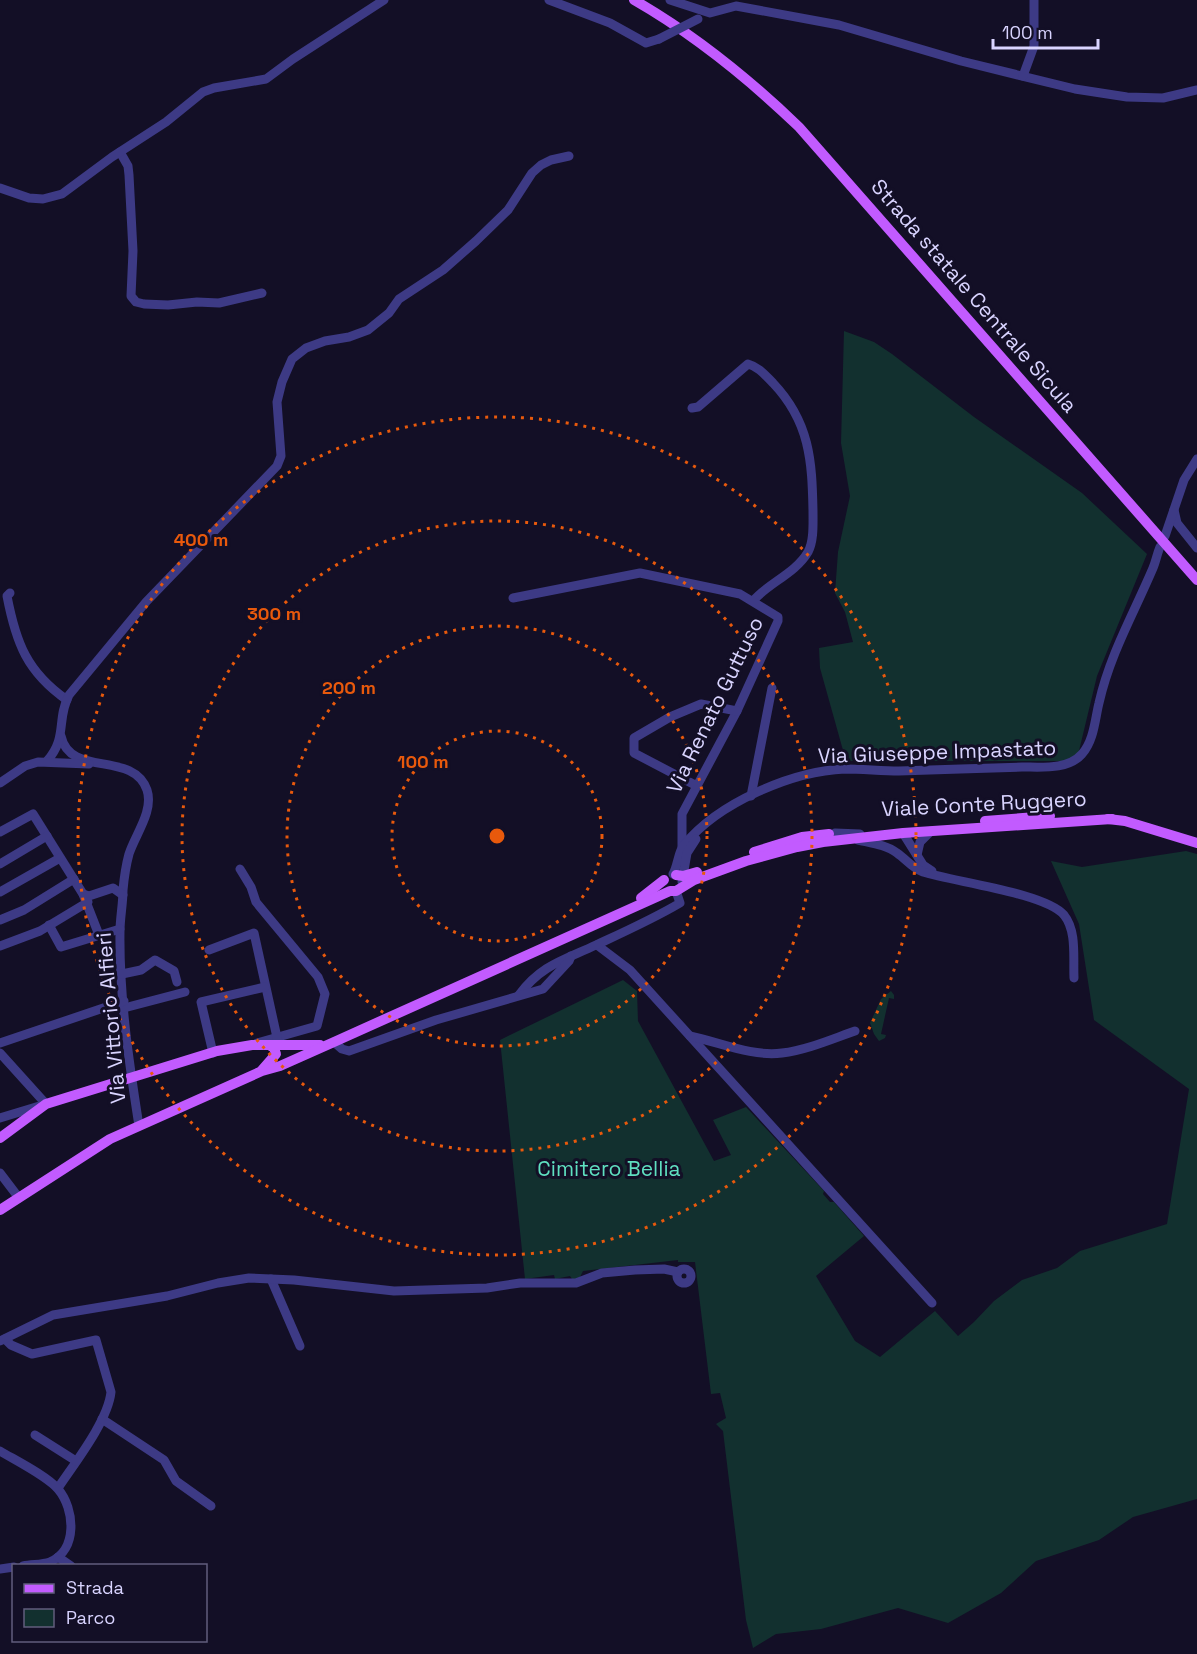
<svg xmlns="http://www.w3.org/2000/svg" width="1197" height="1654" viewBox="0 0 1197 1654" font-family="'Space Grotesk',sans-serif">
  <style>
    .green { fill: #12302f }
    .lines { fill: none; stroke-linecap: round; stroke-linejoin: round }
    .minor { stroke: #3d3a85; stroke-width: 9 }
    .major { stroke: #c25bff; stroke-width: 10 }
    .minor-bridge { stroke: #3d3a85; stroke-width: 9 }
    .ring { fill: none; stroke: #e8590c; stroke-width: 3; stroke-dasharray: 3 6 }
    .labels { text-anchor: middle; stroke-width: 6; stroke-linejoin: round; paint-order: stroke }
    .street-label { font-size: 21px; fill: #d9d4ff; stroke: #130f26 }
    .park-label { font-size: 21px; fill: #5fe0c0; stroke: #130f26 }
    .centre { fill: #e8590c; stroke: #130f26; stroke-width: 3 }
    .ring-label { font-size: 18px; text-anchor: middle; font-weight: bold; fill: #e8590c; stroke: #130f26; stroke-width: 6; stroke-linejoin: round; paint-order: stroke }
  </style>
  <rect width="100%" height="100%" fill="#130f26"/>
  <g class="green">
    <path d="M844,331L874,342L892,354L974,417L1082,493L1147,554L1097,676L1078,755L1067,761H846L820,668L819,648L853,642L845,612L835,593L838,552L850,496L841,443Z"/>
    <path d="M1186,851L1197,854V1499L1133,1517L1099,1540L1036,1561L1001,1593L948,1623L898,1608L821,1629L776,1634L753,1648L746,1620L723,1431L716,1424L726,1418L720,1393L711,1394L695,1262H678V1260L583,1271L579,1279H572L570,1276L555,1279L554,1275L525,1279L500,1040L623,980L637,991L638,1021L714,1161L731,1155L713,1120L746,1107L824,1191L823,1194L830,1202H834L864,1236L816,1276L855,1341L880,1357L935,1311L958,1336L974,1322L994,1301L1022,1280L1057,1268L1080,1251L1167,1224L1189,1089L1094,1020L1079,924L1051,861L1082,867Z"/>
    <path d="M891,991L894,995V999L889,998L881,1034L886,1035L885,1038L879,1041L874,1034L870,1023L881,999Z"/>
  </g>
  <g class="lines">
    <g class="minor">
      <path d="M549,0L610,23L646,43L659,39"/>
      <path d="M670,0L710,13L736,6L839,25L961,61L1075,89L1127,97L1163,98L1197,90"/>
      <path d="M1023,76L1034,46V0"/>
      <path d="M120,152L128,166L129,175L133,251L131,296L136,302L144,304L168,305L197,302L219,303L262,293"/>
      <path d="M0,188L29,198L43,199L62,194L112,157L166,122L203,92L214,88L266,79L293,59L384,0"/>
      <path d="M692,408L698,407L748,364C759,367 765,375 773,383C810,422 812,461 813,511C813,524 814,541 808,552C795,574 768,583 753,601"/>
      <path d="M1174,510L1177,523L1197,548"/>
      <path d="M1165,536L1184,480L1197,459"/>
      <path d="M10,593L7,596C16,643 27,672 67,700"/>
      <path d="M513,598L640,573L740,594L778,617V621L737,711L682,814V847"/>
      <path d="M61,736C70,778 133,750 147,790C154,811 135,835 129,854C126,865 124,879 123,890C123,904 120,918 120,931C119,996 129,1062 139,1126"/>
      <path d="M47,761C68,737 56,720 69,695L146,602L277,466L281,456L277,402L282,382L292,359L306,348L325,341L349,337L368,330L389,313L399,299L443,270L476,241L508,210L532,173L541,165L551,160L569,156"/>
      <path d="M0,783L25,766L38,762L89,764"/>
      <path d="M697,786L634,753V738L670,717L701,704L737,711"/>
      <path d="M751,796L772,688"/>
      <path d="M0,832L33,814L83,894L99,935"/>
      <path d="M835,833L860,834"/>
      <path d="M903,833L923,865L932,871"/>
      <path d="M858,840C871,843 887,845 897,853C907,860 912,868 923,872C955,882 1045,893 1064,915C1077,931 1073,958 1074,978"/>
      <path d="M917,855L920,842L931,831"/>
      <path d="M0,864L47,836"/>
      <path d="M240,869L251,887L256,902L318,977L325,994L317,1026L257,1043"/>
      <path d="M673,874C678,865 678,852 684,845C718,803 792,771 845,769C863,769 881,771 899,771C940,770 981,768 1022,767C1042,767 1068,770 1082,754C1094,741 1095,719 1099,703C1110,654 1134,613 1153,568C1156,561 1157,554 1160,547"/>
      <path d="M682,882L687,853L696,839"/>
      <path d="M0,892L60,858"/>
      <path d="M83,894L89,896L113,888L123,895"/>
      <path d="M0,920L24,910L74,879"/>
      <path d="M49,925L61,947L120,929"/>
      <path d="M597,945L630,970L932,1303"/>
      <path d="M0,946L40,931L88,902"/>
      <path d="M209,950L254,933L278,1042"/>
      <path d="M122,974L141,970L155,960L174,971L177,982"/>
      <path d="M519,995C541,965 564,960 596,945C624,932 653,919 680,903L676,891"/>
      <path d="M124,1008L185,992"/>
      <path d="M690,1036C719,1042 752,1057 782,1053C807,1050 832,1039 855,1031"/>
      <path d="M334,1042L342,1049L349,1051L436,1020L543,989L569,961L571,956"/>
      <path d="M0,1043L124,1001"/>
      <path d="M0,1053L46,1104L0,1118"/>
      <path d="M213,1053L201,1002L265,987"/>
      <path d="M0,1173L19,1198"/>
      <circle cx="684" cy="1276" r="7"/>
      <path d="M271,1279L300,1346"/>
      <path d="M5,1339L11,1345L32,1354L96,1340L111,1392C108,1421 74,1464 58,1488"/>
      <path d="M0,1341L53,1315L167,1296L218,1283L249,1278L294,1280L394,1291L487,1288L520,1283H576L602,1273L635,1270L664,1269L678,1272"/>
      <path d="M102,1419L164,1460L176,1481L211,1506"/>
      <path d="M35,1435L76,1461"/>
      <path d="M0,1451C15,1460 47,1476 58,1489C75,1509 78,1550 50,1562C41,1565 32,1564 23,1566"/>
      <path d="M58,1557L71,1566"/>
      <path d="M0,1569L14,1567"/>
    </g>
    <g class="major">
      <path d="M634,0C695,35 748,78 799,127L1197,580"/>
      <path d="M1108,819L1125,821L1197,843"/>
      <path d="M985,821L1050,816"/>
      <path d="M754,852L802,837L829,834"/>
      <path d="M676,875L683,876L697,872"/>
      <path d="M641,898L664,880"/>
      <path d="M262,1070L276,1054L274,1048L269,1045"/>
      <path d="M0,1138L46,1104L217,1051L252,1045H320"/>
      <path d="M0,1210L110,1139L262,1071L280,1066L334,1042L670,891H676L694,880L746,861L797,847L823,842L903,833L1112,819"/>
    </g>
    <path class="minor-bridge" d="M659,39L698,19"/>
  </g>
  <g class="ring">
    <circle cx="497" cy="836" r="105"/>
    <circle cx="497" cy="836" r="210"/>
    <circle cx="497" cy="836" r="315"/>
    <circle cx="497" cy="836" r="419"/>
  </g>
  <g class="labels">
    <g class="street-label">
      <text transform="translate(974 296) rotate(49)" y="7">Strada statale Centrale Sicula</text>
      <text transform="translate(715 705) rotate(-64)" y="7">Via Renato Guttuso</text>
      <text transform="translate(937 752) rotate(-2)" y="7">Via Giuseppe Impastato</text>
      <text transform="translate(984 804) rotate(-3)" y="7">Viale Conte Ruggero</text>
      <text transform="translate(111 1018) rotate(-95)" y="7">Via Vittorio Alfieri</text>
    </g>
    <g class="park-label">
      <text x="609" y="1176">Cimitero Bellia</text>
    </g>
  </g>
  <circle cx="497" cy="836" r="9" class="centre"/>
  <g class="ring-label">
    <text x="201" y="546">400 m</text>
    <text x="274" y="620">300 m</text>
    <text x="349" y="694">200 m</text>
    <text x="423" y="768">100 m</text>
  </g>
  <rect x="12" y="1564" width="195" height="78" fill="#130f26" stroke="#625e7d" stroke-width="1.5"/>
  <rect x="24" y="1584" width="30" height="9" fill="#c25bff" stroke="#625e7d" stroke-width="1.5"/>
  <text x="66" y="1594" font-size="18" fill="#d9d4ff">Strada</text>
  <rect x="24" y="1609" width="30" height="18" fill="#12302f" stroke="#625e7d" stroke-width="1.5"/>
  <text x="66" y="1624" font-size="18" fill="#d9d4ff">Parco</text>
  <path d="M993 39v9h105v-9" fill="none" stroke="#d9d4ff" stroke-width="3"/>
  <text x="1002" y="39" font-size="18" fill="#d9d4ff" stroke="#130f26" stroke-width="4.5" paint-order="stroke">100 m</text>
</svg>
